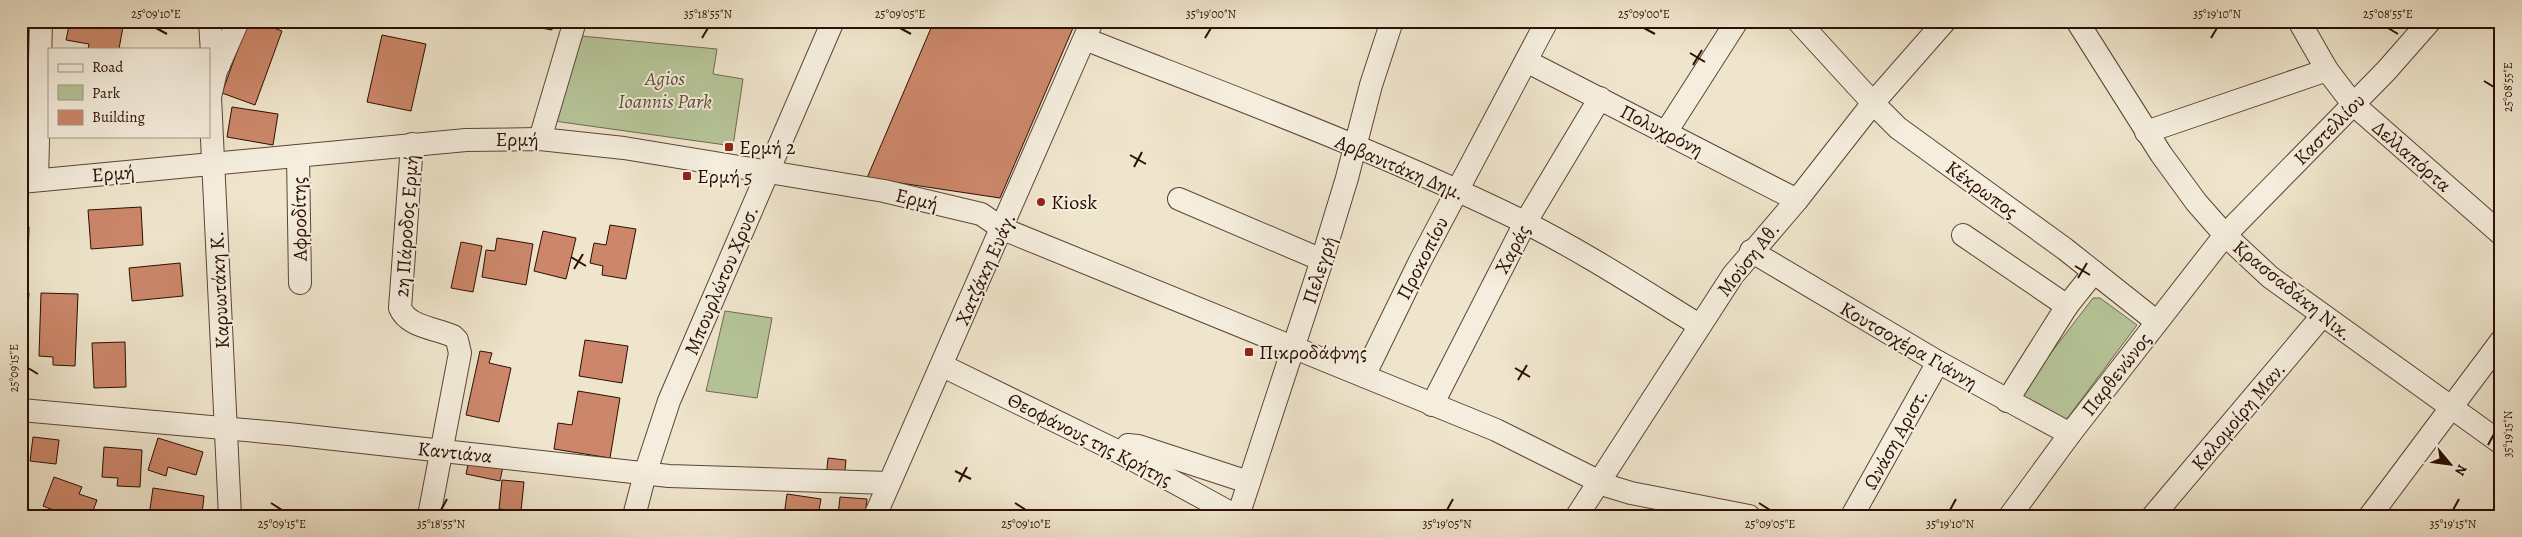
<svg xmlns="http://www.w3.org/2000/svg" width="2522" height="537" viewBox="0 0 2522 537" font-family="Alegreya,serif">
  <style>
    .green { fill: #b6c599; stroke: #706a4e }
    .building { fill: #cc876a; stroke: #2b0f03 }
    .lines { fill: none; stroke-linecap: round; stroke-linejoin: round }
    .minor-casing { stroke: #5c4435; stroke-width: 24 }
    .minor { stroke: #f5eede; stroke-width: 22 }
    .ticks { fill: none; stroke: #2b0f03; stroke-width: 2 }
    .poi-dot { fill: #8f2418; stroke: #f5eede; stroke-width: 2 }
    .labels { text-anchor: middle; stroke-width: 4; stroke-linejoin: round; paint-order: stroke }
    .park-label { font-size: 20px; font-style: italic; fill: #5c4f38; stroke: #f5eede }
    .street-label { font-size: 20px; fill: #2b0f03; stroke: #f5eede }
    .poi-label { font-size: 20px; fill: #2b0f03; stroke: #f5eede; text-anchor: start }
    .neatline { fill: none; stroke: #2b0f03; stroke-width: 2 }
    .ticks-label { font-size: 12px; text-anchor: middle; fill: #2b0f03 }
  </style>
  <rect width="100%" height="100%" fill="#efe5cc"/>
  <filter id="stains"><feTurbulence type="fractalNoise" baseFrequency=".004" numOctaves="4"/><feColorMatrix values="0 0 0 0 .2 0 0 0 0 .09 0 0 0 0 .02 0 0 0 .5 -.17"/></filter>
  <radialGradient id="worn" r=".72"><stop offset=".6" stop-color="#630" stop-opacity="0"/><stop offset="1" stop-color="#630" stop-opacity=".3"/></radialGradient>
  <g class="green">
    <path d="M581,36L717,49L713,74L743,79L733,146L554,121Z"/>
    <path d="M2093,298H2100L2137,325L2066,420L2023,397L2044,362Z"/>
    <path d="M725,311L772,318L757,398L706,391Z"/>
  </g>
  <g class="building">
    <rect x="21" y="21" width="8" height="61"/>
    <path d="M70,21H124L119,49H88L89,44L66,40Z"/>
    <path d="M248,21H255L282,31L255,105L222,93Z"/>
    <path d="M381,21H410L409,26Z"/>
    <path d="M531,21H553L552,30L530,26Z"/>
    <path d="M934,21H1076L1000,198L867,178Z"/>
    <path d="M382,35L426,44L411,111L367,102Z"/>
    <path d="M232,107L278,114L273,145L227,137Z"/>
    <path d="M141,207L143,245L91,249L88,210Z"/>
    <path d="M610,225L636,229L626,279L602,275L603,266L590,263L594,243L606,245Z"/>
    <path d="M21,227H29L27,291H21Z"/>
    <path d="M543,231L576,238L566,279L534,271Z"/>
    <path d="M497,238L533,244L526,285L482,277L486,250L495,251Z"/>
    <path d="M461,242L482,246L473,292L451,288Z"/>
    <path d="M180,263L183,296L132,301L129,268Z"/>
    <path d="M21,292L29,293L25,342H21Z"/>
    <path d="M41,293L78,294L75,366L53,365V357L39,356Z"/>
    <path d="M585,340L628,346L622,383L579,376Z"/>
    <path d="M125,342L126,387L94,388L92,343Z"/>
    <path d="M21,344L26,345L24,390H21Z"/>
    <path d="M480,351L492,353L489,363L511,368L499,422L466,415Z"/>
    <path d="M578,391L620,398L610,458L554,449L558,423L572,425Z"/>
    <path d="M33,437L59,440L56,464L30,461Z"/>
    <path d="M158,438L203,452L196,475L168,467L166,476L148,470Z"/>
    <path d="M104,447L142,450L140,487L117,486L118,478L102,477Z"/>
    <path d="M828,458L846,460L844,481L826,479Z"/>
    <path d="M469,460L503,466L500,481L466,474Z"/>
    <path d="M54,477L82,487L79,494L97,500L91,516H69L43,506Z"/>
    <path d="M502,480L524,482L521,511L499,509Z"/>
    <path d="M153,488L204,496L202,514L188,511L187,516H149Z"/>
    <path d="M787,494L821,499L818,516H784Z"/>
    <path d="M840,497L867,499L865,516H838Z"/>
  </g>
  <g class="lines">
    <defs>
      <g id="minor">
        <path d="M210,21L212,53L219,65"/>
        <path d="M1798,21L1873,103L1898,128L2065,249L2157,322"/>
        <path d="M2077,21L2161,154L2196,202L2225,235L2270,277L2501,443"/>
        <path d="M2299,21L2327,70L2353,104L2501,234"/>
        <path d="M1085,39C1232,97 1382,152 1524,222C1584,252 1642,290 1699,325"/>
        <path d="M1526,61L1797,200"/>
        <path d="M1666,132L1737,21"/>
        <path d="M2146,132L2327,70"/>
        <path d="M540,139L575,21"/>
        <path d="M412,144L400,308C408,327 435,328 453,336L457,340L460,353L429,516"/>
        <path d="M298,156L300,283"/>
        <path d="M37,180L41,21"/>
        <path d="M21,182L466,140L540,139L624,148L884,191L981,214L1003,229L1496,430L1608,486L1631,493L1749,516"/>
        <path d="M1179,199L1322,260"/>
        <path d="M1963,235L2067,306"/>
        <path d="M1751,251L1938,362L2070,434"/>
        <path d="M943,366L1121,453L1236,516"/>
        <path d="M1364,376L1420,261L1547,21"/>
        <path d="M2007,401L2067,306L2094,272"/>
        <path d="M1432,405L1525,223L1600,98"/>
        <path d="M21,410L289,434L669,476L889,483"/>
        <path d="M1121,453L1128,445L1138,446L1248,482"/>
        <path d="M230,516L210,97L216,71L238,21"/>
        <path d="M634,516L645,474L669,401L833,21"/>
        <path d="M875,516L1092,21"/>
        <path d="M1238,516L1322,260L1347,178L1371,85L1392,21"/>
        <path d="M1577,516L1733,275L1797,200L1873,103L1945,21"/>
        <path d="M1852,516L1938,362"/>
        <path d="M2010,516L2070,434L2225,235L2386,71L2430,21"/>
        <path d="M2153,516L2322,316"/>
        <path d="M2370,516L2501,341"/>
      </g>
    </defs>
    <use href="#minor" class="minor-casing"/>
    <use href="#minor" class="minor"/>
  </g>
  <path class="ticks" d="M156,28L167,34M900,28L911,34M1644,28L1655,34M2388,28L2398,34M702,38L708,28M1205,38L1211,28M2211,38L2217,28M1690,53L1705,62M1693,65L1702,50M2484,81L2494,87M1130,155L1146,164M1134,167L1142,152M571,257L586,266M2075,266L2090,275M574,269L583,254M2078,278L2087,263M28,368L38,374M1515,368L1530,377M1518,380L1527,365M2488,445L2494,434M955,471L971,479M959,482L967,467M271,503L282,510M1015,503L1026,510M1759,503L1770,510M441,510L447,499M1447,510L1453,499M1950,510L1956,499M2453,510L2459,499"/>
  <g class="poi-dot">
    <rect x="724" y="142" width="10" height="10" rx="2.5"/>
    <rect x="682" y="171" width="10" height="10" rx="2.5"/>
    <circle cx="1041" cy="202" r="5"/>
    <rect x="1244" y="347" width="10" height="10" rx="2.5"/>
  </g>
  <g class="labels">
    <g class="park-label">
      <text x="665" y="85">Agios<tspan x="665" dy="23">Ioannis Park</tspan></text>
    </g>
    <g class="street-label">
      <text transform="translate(2329 129) rotate(-45)" y="7">Καστελλίου</text>
      <text transform="translate(1662 130) rotate(27)" y="7">Πολυχρόνη</text>
      <text x="517" y="146">Ερμή</text>
      <text transform="translate(2412 156) rotate(41)" y="7">Δελλαπόρτα</text>
      <text transform="translate(1400 167) rotate(23)" y="7">Αρβανιτάκη Δημ.</text>
      <text transform="translate(113 173) rotate(-5)" y="7">Ερμή</text>
      <text transform="translate(1982 189) rotate(36)" y="7">Κέκρωπος</text>
      <text transform="translate(917 199) rotate(13)" y="7">Ερμή</text>
      <text transform="translate(299 219) rotate(-91)" y="7">Αφροδίτης</text>
      <text transform="translate(406 226) rotate(-86)" y="7">2η Πάροδος Ερμή</text>
      <text transform="translate(1512 249) rotate(-62)" y="7">Χαράς</text>
      <text transform="translate(1422 258) rotate(-63)" y="7">Προκοπίου</text>
      <text transform="translate(1748 259) rotate(-52)" y="7">Μούση Αθ.</text>
      <text transform="translate(985 269) rotate(-66)" y="7">Χατζάκη Ευάγ.</text>
      <text transform="translate(1319 270) rotate(-72)" y="7">Πελεγρή</text>
      <text transform="translate(721 280) rotate(-67)" y="7">Μπουρλώτου Χρυσ.</text>
      <text transform="translate(219 290) rotate(-93)" y="7">Καρυωτάκη Κ.</text>
      <text transform="translate(2293 290) rotate(39)" y="7">Κρασσαδάκη Νικ.</text>
      <text transform="translate(1909 345) rotate(30)" y="7">Κουτσοχέρα Γιάννη</text>
      <text transform="translate(2116 374) rotate(-52)" y="7">Παρθενώνος</text>
      <text transform="translate(2238 416) rotate(-50)" y="7">Καλομοίρη Μαν.</text>
      <text transform="translate(1090 439) rotate(27)" y="7">Θεοφάνους της Κρήτης</text>
      <text transform="translate(1895 439) rotate(-61)" y="7">Ωνάση Αριστ.</text>
      <text transform="translate(455 452) rotate(6)" y="7">Καντιάνα</text>
    </g>
    <g class="poi-label">
      <text x="739" y="154">Ερμή 2</text>
      <text x="697" y="183">Ερμή 5</text>
      <text x="1051" y="209">Kiosk</text>
      <text x="1259" y="359">Πικροδάφνης</text>
    </g>
  </g>
  <rect width="2522" height="537" fill="none" stroke="#efe5cc" stroke-width="55"/>
  <rect x="48" y="48" width="162" height="90" fill="#f5eede" stroke="#a49586"/>
  <rect x="58" y="64" width="25" height="8" fill="#f5eede" stroke="#a49586"/>
  <text x="92" y="72" font-size="15" fill="#2b0f03">Road</text>
  <rect x="58" y="85" width="25" height="15" fill="#b6c599" stroke="#a49586"/>
  <text x="92" y="98" font-size="15" fill="#2b0f03">Park</text>
  <rect x="58" y="110" width="25" height="15" fill="#cc876a" stroke="#a49586"/>
  <text x="92" y="122" font-size="15" fill="#2b0f03">Building</text>
  <g transform="translate(2450 464) rotate(119)" stroke="#f5eede" stroke-width="4" paint-order="stroke">
  <path d="M0-4L9 19L0 12L-9 19Z" fill="#2b0f03"/>
  <text y="-8" font-size="14" font-weight="bold" text-anchor="middle" fill="#2b0f03">N</text>
  </g>
  <rect x="28" y="28" width="2466" height="482" class="neatline"/>
  <g class="ticks-label">
    <text x="156" y="18">25°09'10"E</text>
    <text x="708" y="18">35°18'55"N</text>
    <text x="900" y="18">25°09'05"E</text>
    <text x="1211" y="18">35°19'00"N</text>
    <text x="1644" y="18">25°09'00"E</text>
    <text x="2217" y="18">35°19'10"N</text>
    <text x="2388" y="18">25°08'55"E</text>
    <text transform="translate(2508 87) rotate(-90)" y="4">25°08'55"E</text>
    <text transform="translate(14 368) rotate(-90)" y="4">25°09'15"E</text>
    <text transform="translate(2508 434) rotate(-90)" y="4">35°19'15"N</text>
    <text x="282" y="528">25°09'15"E</text>
    <text x="441" y="528">35°18'55"N</text>
    <text x="1026" y="528">25°09'10"E</text>
    <text x="1447" y="528">35°19'05"N</text>
    <text x="1770" y="528">25°09'05"E</text>
    <text x="1950" y="528">35°19'10"N</text>
    <text x="2453" y="528">35°19'15"N</text>
  </g>
  <rect width="100%" height="100%" filter="url(#stains)"/>
  <rect width="100%" height="100%" fill="url(#worn)"/>
</svg>
